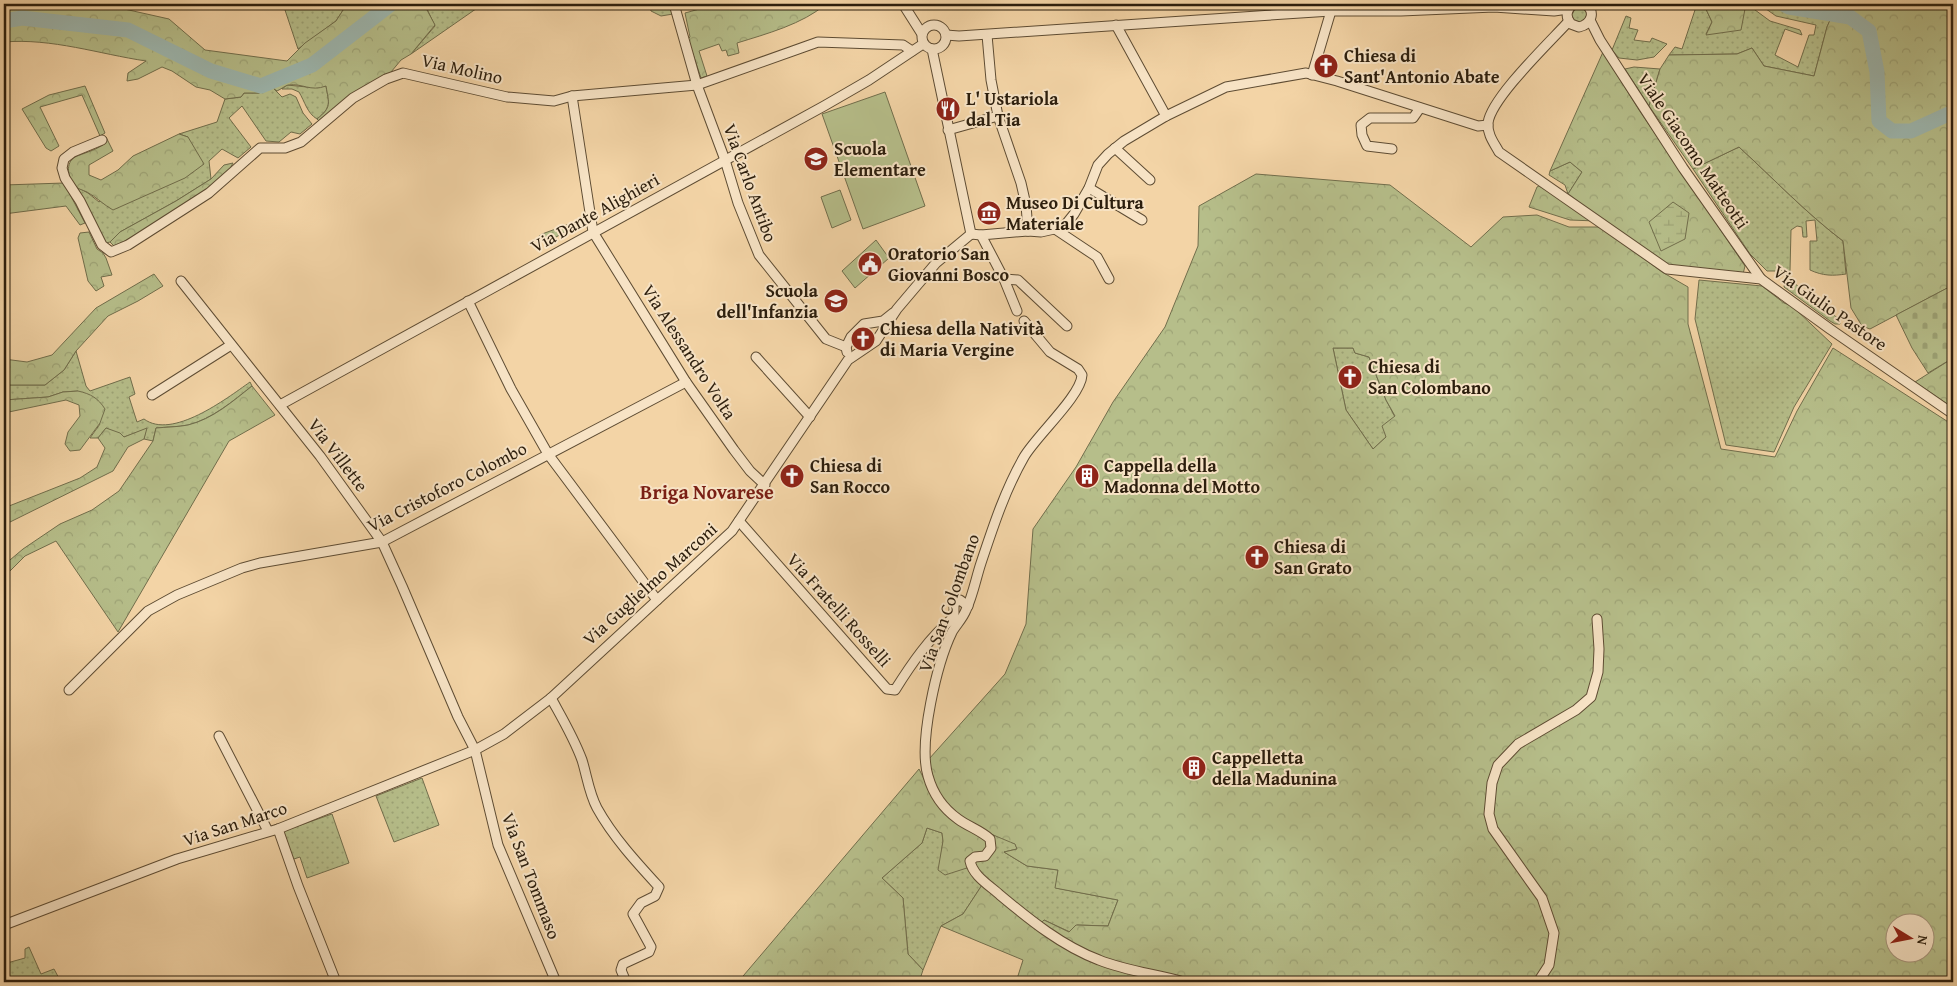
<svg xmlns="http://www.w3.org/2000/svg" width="1957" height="986" viewBox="0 0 1957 986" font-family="'Gentium Book Plus',serif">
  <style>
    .grass { fill: url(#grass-dots); stroke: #716e4c }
    .forest { fill: url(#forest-crowns); stroke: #716e4c; fill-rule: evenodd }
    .wetland { fill: url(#wetland-marsh); stroke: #716e4c }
    .cemetery { fill: url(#cemetery-stones); stroke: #716e4c }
    .pitch { fill: #b6be8a; stroke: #716e4c }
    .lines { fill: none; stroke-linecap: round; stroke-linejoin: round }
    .river { stroke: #9db7af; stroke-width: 15 }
    .minor-casing { stroke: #5e4c33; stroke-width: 11 }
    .minor { stroke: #f7e3c5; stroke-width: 9 }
    .labels { text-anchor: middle; stroke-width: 4; stroke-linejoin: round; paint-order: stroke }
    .poi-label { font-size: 18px; font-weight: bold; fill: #2c1e0d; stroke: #f7e3c5; text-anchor: start }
    .street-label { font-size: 18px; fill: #2c1e0d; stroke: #f7e3c5 }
    .quarter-label { font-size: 20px; font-weight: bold; fill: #7a1f14; stroke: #f7e3c5 }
  </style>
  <defs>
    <pattern id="grass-dots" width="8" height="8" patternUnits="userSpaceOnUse" patternTransform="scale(1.25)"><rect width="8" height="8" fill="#b6be8a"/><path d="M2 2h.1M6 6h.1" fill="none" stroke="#9da376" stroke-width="1.8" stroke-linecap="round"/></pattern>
    <pattern id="forest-crowns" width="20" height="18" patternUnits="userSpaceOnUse" patternTransform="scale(1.25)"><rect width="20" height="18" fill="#b6be8a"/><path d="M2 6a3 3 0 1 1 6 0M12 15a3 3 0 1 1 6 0" fill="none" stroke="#9da376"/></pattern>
    <pattern id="wetland-marsh" width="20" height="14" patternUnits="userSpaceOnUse" patternTransform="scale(1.25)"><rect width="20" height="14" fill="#b6be8a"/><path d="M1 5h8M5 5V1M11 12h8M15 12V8" fill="none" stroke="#9da376"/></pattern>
    <pattern id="cemetery-stones" width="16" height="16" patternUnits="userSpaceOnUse" patternTransform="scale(1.25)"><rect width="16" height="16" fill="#b6be8a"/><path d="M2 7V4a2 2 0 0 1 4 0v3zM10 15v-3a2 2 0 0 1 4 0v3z" fill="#9da376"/></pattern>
  </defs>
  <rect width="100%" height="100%" fill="#f3d4a6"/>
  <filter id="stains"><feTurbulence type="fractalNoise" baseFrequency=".004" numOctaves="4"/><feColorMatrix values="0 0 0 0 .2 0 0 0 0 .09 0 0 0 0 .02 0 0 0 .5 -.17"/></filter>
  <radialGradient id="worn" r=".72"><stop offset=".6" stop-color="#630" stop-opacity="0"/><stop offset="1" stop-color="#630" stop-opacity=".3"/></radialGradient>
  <g class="grass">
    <path d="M283,4H347L336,21L298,49Z"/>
    <path d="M428,4H483L411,54L435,26L427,9Z"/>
    <path d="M649,4H660L661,7L670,5L673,14L661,16L651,11Z"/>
    <path d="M1578,4L1585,5L1588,8L1586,23L1572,22L1570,10Z"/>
    <path d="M1697,4H1705V7L1712,22L1706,34L1745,9L1737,4H1747L1770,21L1800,30L1802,35L1785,29L1775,55L1798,67L1809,35H1814L1816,25L1776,16L1759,4H1779L1789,9L1832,16L1827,27L1814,76L1764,66L1752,48L1737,54L1669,55L1675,47L1682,49Z"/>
    <path d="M1626,16L1631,18L1629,28L1638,30L1634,40L1650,42L1652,38L1667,44L1654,57L1637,60L1619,58L1612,50Z"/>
    <path d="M1634,67L1660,69L1649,106L1625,69Z"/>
    <path d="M287,85L307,87L326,86C329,103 332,107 317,119C307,113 305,102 299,92L292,89H282Z"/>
    <path d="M272,87L282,97L290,94L296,97L303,113L312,124L300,134L291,132L279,142L266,141L242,106L229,118L251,147L238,158L222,149L209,161L211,179L176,201L120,232L110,242L106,243L75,186L88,193L99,202L188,137L179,134L217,122L225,99L241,97L244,93H259Z"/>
    <path d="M1739,147C1774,179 1806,213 1843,241L1846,274C1833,276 1823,276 1810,270V241H1817L1815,220L1806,221L1807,237H1803L1802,227L1797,226L1791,230L1790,271H1767L1750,254L1693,169Z"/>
    <path d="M1570,162L1582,172L1568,194L1565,185L1549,175L1550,171Z"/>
    <path d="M572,223L575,224L574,227L547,242L539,240V236L542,234Z"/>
    <path d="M1699,280L1762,286L1784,303L1792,306L1832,344L1794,407L1774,452L1726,445L1695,319Z"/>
    <path d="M1788,281L1794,283L1840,320V324H1835L1830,321L1784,287L1785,282Z"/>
    <path d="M1333,348H1353L1355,353L1369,357L1386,400L1395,417L1386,437L1373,449L1346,410Z"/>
    <path d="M76,351L86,386L90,391L130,377L135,394L129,397L137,422L144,419C172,440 226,399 250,382L252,386C233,401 212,419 188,425C178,427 166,427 156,428L153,441L144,439L146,429L124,437L106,428L98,438H90L100,424L78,391L63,392L48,397L4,400V385H45L64,370Z"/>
    <path d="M422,778L439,825L394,842L376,796Z"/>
    <path d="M332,814L349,863L307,878L300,857L291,860L281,832Z"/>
    <path d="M927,828L942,833L943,841L939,870L970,867L982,885L963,914L941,926L923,970L908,954L903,898L882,878L922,843Z"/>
    <path d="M983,830L1015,843L1017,849L1004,852L1027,866L1058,870L1056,888L1118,900L1108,926L1077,925L1070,932L1044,920L1041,923L972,867Z"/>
    <path d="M29,947L41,974L54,969L61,982H4V952L7,963L25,958V949Z"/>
  </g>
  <g class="forest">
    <path d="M4,4H102L169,19L205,50L287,61L305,43L336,21L347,4H390L311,64L260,85L211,70L128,30L22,17L4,21Z"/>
    <path d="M395,4H428L427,10L435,25L411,54L401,60L386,78L320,122L317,119C332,107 329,104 326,86C310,92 303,83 288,85C285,86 281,89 277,91L272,87L259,93H244L241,97L225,99L210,90L196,87L172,71L162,67L138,79L127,81L128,73L146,61C99,54 52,38 4,42V28L21,24L93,30L128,36L209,77L248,87L261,88L313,67Z"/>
    <path d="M702,4H826C803,24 766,34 737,43L739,53L728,56L726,50L722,51L719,44L699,51L707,76L701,78L688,39L690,37L685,13L703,8Z"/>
    <path d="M1705,4H1737L1745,9L1741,30L1706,35L1712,22L1705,7Z"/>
    <path d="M1789,4H1953V285L1870,329L1862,326L1851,308L1843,241C1806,213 1774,179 1739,147L1693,169L1649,106L1660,69L1669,55L1737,54L1752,48L1764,66L1814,76L1827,27L1833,13Z"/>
    <path d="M1603,52L1639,110L1745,266L1743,274L1679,269L1660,262L1568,194L1582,172L1570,162L1550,171Z"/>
    <path d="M85,86L105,133L100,136L82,95L40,107L59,146L51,151L46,148L22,109L49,95Z"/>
    <path d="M179,134L188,137L204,164L185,178L113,210C104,205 96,197 87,192C83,190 77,189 74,185C68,177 65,163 75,157C84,153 93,151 103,145V139L106,137L113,151L89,165V175L101,180L118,170L133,156Z"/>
    <path d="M233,163C224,187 139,235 114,246L110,242L120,232L176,201L211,179L224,165Z"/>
    <path d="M1256,174L1390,185L1471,247L1503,217L1537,215L1569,227H1601L1662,272L1688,287V324L1721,449L1775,457L1797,411L1833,348L1953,425V982H1016L1023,960L941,926L963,914L982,885L1036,928L1044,920L1069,932L1076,925L1108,926L1118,900L1055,888L1058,870L1027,866L1004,852L1017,849L1015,844C993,835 954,820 942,800C936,791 931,770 929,759L1005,674L1026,624L1033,529L1076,467L1113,402L1165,327L1198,246L1199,206ZM1333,348H1353L1355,353L1369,357L1386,400L1395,416L1382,426L1386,437L1373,449L1346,410ZM1894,924H1924V954H1894Z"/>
    <path d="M64,183L85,223L80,225L66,206L4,214V185Z"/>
    <path d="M1539,186L1596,221L1570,220L1529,207L1537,187Z"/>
    <path d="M89,232L97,249L103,253L106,258L112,275L101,277L104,286L96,291L88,281L78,238L80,233Z"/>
    <path d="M154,274L163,286L138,301L108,316L76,351L64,370L45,385H4V359L27,362L52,355L96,308Z"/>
    <path d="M1953,358V408L1915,382Z"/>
    <path d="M252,386L275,415L229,441L118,632L56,541L25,556L4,577V565L23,549L60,524L92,510L119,491L153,441L156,428C166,427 178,427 188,425C213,419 233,401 252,386Z"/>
    <path d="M78,391C91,394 98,398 105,409L100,423L80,450L70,451L65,444L68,432L80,416L79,405L66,400L4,413V400L48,397L63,392Z"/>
    <path d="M106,428L120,433L124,437L147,428L144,439L128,447L113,471L4,525V508L80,478L97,467L105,448L98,438Z"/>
    <path d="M919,769L936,803L958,821L980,833L990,847L970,867L945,875L938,870L943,841L942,833L927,828L922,843L882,878L903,898L908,954L923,970L919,982H738Z"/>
  </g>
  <path class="wetland" d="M1673,202L1689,213L1685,239L1661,251L1649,222Z"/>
  <path class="cemetery" d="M1953,285V358L1928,373L1912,348L1896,315Z"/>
  <g class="pitch">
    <path d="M885,92L925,206L863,229L822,114Z"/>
    <path d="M840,190L851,220L832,228L821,197Z"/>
    <path d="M876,240L889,258L855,288L842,271Z"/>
  </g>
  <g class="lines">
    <g class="river">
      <path d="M1783,4L1789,7L1850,17L1869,31L1877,72L1879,121L1892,131H1911L1953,112"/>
      <path d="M4,21L22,18L128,30L211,71L261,86L312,65L391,4"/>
    </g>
    <defs>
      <g id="minor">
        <path d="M674,4L697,85L725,160L738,203L759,255L826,339L846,347"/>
        <path d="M903,4L922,34"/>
        <path d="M1574,4C1566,9 1565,17 1571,24L1579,27C1592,24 1596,11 1585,4"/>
        <path d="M1590,20L1600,40L1683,168L1761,279"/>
        <path d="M1569,21C1550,42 1491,98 1488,123C1487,134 1494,143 1499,152L1667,269L1761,279L1830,329L1953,414"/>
        <circle cx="934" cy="37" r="12"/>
        <path d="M1116,25L1166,116"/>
        <path d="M946,35L959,36L1331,11H1401L1494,7L1554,11L1568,9"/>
        <path d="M987,35L991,80L998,116L1021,183L1026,205L1028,231"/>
        <path d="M932,49L971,234"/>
        <path d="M1312,75L1331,11V4"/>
        <path d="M572,96L593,232L686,382L734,450L750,471L765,485"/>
        <path d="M948,130L998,116"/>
        <path d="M102,140L73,152L64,159L62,168L65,178L80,201L102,245L111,252L128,245L209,193L260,148H285L301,142L353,98L386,79L403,73L507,97L554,101L572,96L697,85L818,42L903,45L912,51"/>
        <path d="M1115,148L1150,180"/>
        <path d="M1392,149L1367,146L1362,135L1361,125L1370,118H1413L1420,108"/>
        <path d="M1089,188L1142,220"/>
        <path d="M1055,229L1097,257L1109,279"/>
        <path d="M971,234L981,235L1028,231L1041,232L1059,228L1066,224L1074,214L1089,188L1098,165L1108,154L1124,141L1166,116L1226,87L1306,73L1337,81L1478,126L1488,125"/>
        <path d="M981,235L1004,279L1017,311"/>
        <path d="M1004,279L1018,280L1067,326"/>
        <path d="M181,281L320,456L382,542L402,586L458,717L475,750L498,845L556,982"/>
        <path d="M468,301L511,389L548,454L657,600"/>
        <path d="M1024,321L1050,352L1078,369L1082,375C1081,396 1036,436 1024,457C1005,490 993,527 981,563C976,578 973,595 966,610C963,618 956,625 952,632C937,663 918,743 928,776C933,794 944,809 958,819C969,827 980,830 990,839L991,848L985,856L975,857L970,861C973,876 989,885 1000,895C1030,920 1062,946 1099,960C1126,971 1156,974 1184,982"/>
        <path d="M847,352L846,347L851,337L864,324L883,321L893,313"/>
        <path d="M756,357L810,417"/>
        <path d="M152,395L231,345"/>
        <path d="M280,405L824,106L869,80L923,44"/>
        <path d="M739,521L887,689L895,690C912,663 929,638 954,617V603L960,600L968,606"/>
        <path d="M69,690L148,611L177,595L242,568L260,563L382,542L686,382"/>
        <path d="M551,698C562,718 574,738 582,760C587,776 589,793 597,808C613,837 637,863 659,887L655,896L641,903L633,914L651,947L649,952L623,964L621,970L626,982"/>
        <path d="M219,736L268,831"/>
        <path d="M278,829L298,886L336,982"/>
        <path d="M4,925L177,859L278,829L475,750L504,734L551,698L732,531L848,360L876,341L897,309L936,263L971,234"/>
        <path d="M1538,982L1549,965L1554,933L1542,898L1493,829L1489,814L1492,783L1498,765L1518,744L1576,710L1591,697L1598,672L1599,649L1597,619"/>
      </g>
    </defs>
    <use href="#minor" class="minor-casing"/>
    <use href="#minor" class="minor"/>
  </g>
  <defs>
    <symbol id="church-disc" viewBox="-11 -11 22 22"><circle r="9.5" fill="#8f2418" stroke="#f7e3c5"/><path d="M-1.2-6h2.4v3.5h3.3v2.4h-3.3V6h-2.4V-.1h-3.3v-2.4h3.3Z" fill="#fff"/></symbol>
    <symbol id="restaurant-disc" viewBox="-11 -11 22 22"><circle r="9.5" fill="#8f2418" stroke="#f7e3c5"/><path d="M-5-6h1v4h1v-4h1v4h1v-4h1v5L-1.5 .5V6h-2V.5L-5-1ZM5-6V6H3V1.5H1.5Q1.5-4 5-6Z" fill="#fff"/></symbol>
    <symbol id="school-disc" viewBox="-11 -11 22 22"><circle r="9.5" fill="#8f2418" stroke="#f7e3c5"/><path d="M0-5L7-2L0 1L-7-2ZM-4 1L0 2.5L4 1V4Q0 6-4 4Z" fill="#fff"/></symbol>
    <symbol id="museum-disc" viewBox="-11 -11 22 22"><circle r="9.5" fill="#8f2418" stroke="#f7e3c5"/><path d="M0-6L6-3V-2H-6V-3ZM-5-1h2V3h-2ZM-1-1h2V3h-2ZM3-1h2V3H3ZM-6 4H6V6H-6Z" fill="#fff"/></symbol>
    <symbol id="civic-disc" viewBox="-11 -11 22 22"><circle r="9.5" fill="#8f2418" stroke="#f7e3c5"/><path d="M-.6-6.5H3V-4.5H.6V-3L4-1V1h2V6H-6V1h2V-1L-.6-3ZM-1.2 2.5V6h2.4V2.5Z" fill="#fff"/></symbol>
    <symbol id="building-disc" viewBox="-11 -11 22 22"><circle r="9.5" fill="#8f2418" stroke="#f7e3c5"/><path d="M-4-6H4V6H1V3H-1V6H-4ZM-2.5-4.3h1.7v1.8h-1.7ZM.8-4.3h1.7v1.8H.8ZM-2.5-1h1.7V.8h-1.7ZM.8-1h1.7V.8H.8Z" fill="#fff"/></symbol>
  </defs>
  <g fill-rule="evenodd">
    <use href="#church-disc" x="1312" y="52" width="28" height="28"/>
    <use href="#restaurant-disc" x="934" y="95" width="28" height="28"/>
    <use href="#school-disc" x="802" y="145" width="28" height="28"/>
    <use href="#museum-disc" x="975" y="199" width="28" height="28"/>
    <use href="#civic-disc" x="856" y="250" width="28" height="28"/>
    <use href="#school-disc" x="822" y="287" width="28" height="28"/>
    <use href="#church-disc" x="849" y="325" width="28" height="28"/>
    <use href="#church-disc" x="1336" y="363" width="28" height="28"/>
    <use href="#church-disc" x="778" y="462" width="28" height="28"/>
    <use href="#building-disc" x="1073" y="462" width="28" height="28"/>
    <use href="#church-disc" x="1243" y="543" width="28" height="28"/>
    <use href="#building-disc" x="1180" y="754" width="28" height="28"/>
  </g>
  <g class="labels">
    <g class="poi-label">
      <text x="1344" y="62">Chiesa di<tspan x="1344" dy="21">Sant'Antonio Abate</tspan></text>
      <text x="966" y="105">L' Ustariola<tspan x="966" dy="21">dal Tia</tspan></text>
      <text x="834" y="155">Scuola<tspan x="834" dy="21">Elementare</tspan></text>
      <text x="1006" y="209">Museo Di Cultura<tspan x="1006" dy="21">Materiale</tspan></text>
      <text x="888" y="260">Oratorio San<tspan x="888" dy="21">Giovanni Bosco</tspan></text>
      <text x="818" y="297" text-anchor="end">Scuola<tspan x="818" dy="21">dell'Infanzia</tspan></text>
      <text x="880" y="335">Chiesa della Natività<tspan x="880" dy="21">di Maria Vergine</tspan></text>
      <text x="1368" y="373">Chiesa di<tspan x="1368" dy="21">San Colombano</tspan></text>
      <text x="810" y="472">Chiesa di<tspan x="810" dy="21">San Rocco</tspan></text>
      <text x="1104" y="472">Cappella della<tspan x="1104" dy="21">Madonna del Motto</tspan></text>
      <text x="1274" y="553">Chiesa di<tspan x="1274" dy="21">San Grato</tspan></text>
      <text x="1212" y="764">Cappelletta<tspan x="1212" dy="21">della Madunina</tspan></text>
    </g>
    <g class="street-label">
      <text transform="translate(462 69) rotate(13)" y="6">Via Molino</text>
      <text transform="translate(1693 151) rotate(56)" y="6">Viale Giacomo Matteotti</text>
      <text transform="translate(750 183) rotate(70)" y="6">Via Carlo Antibo</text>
      <text transform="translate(595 213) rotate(-29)" y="6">Via Dante Alighieri</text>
      <text transform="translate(1830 308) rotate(35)" y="6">Via Giulio Pastore</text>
      <text transform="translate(689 352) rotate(57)" y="6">Via Alessandro Volta</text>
      <text transform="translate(338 455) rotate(53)" y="6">Via Villette</text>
      <text transform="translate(447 487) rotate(-27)" y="6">Via Cristoforo Colombo</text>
      <text transform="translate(650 584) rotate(-42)" y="6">Via Guglielmo Marconi</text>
      <text transform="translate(949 603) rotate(-70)" y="6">Via San Colombano</text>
      <text transform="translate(839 610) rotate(48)" y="6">Via Fratelli Rosselli</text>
      <text transform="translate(235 824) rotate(-18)" y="6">Via San Marco</text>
      <text transform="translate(531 876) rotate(69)" y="6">Via San Tommaso</text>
    </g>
    <g class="quarter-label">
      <text x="707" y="499">Briga Novarese</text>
    </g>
  </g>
  <rect width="1957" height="986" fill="none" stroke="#f3d4a6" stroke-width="20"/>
  <rect x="5" y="5" width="1947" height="976" fill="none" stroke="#2c1e0d" stroke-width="2.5"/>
  <rect x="10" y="10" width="1937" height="966" fill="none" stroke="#2c1e0d"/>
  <g transform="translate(1910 938) rotate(100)"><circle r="24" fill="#f7e3c5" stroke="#a6947b"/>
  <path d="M0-4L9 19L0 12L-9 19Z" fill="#8f2418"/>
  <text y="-8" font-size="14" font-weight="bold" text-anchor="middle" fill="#2c1e0d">N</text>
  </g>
  <rect width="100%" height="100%" filter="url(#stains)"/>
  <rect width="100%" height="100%" fill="url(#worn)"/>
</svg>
